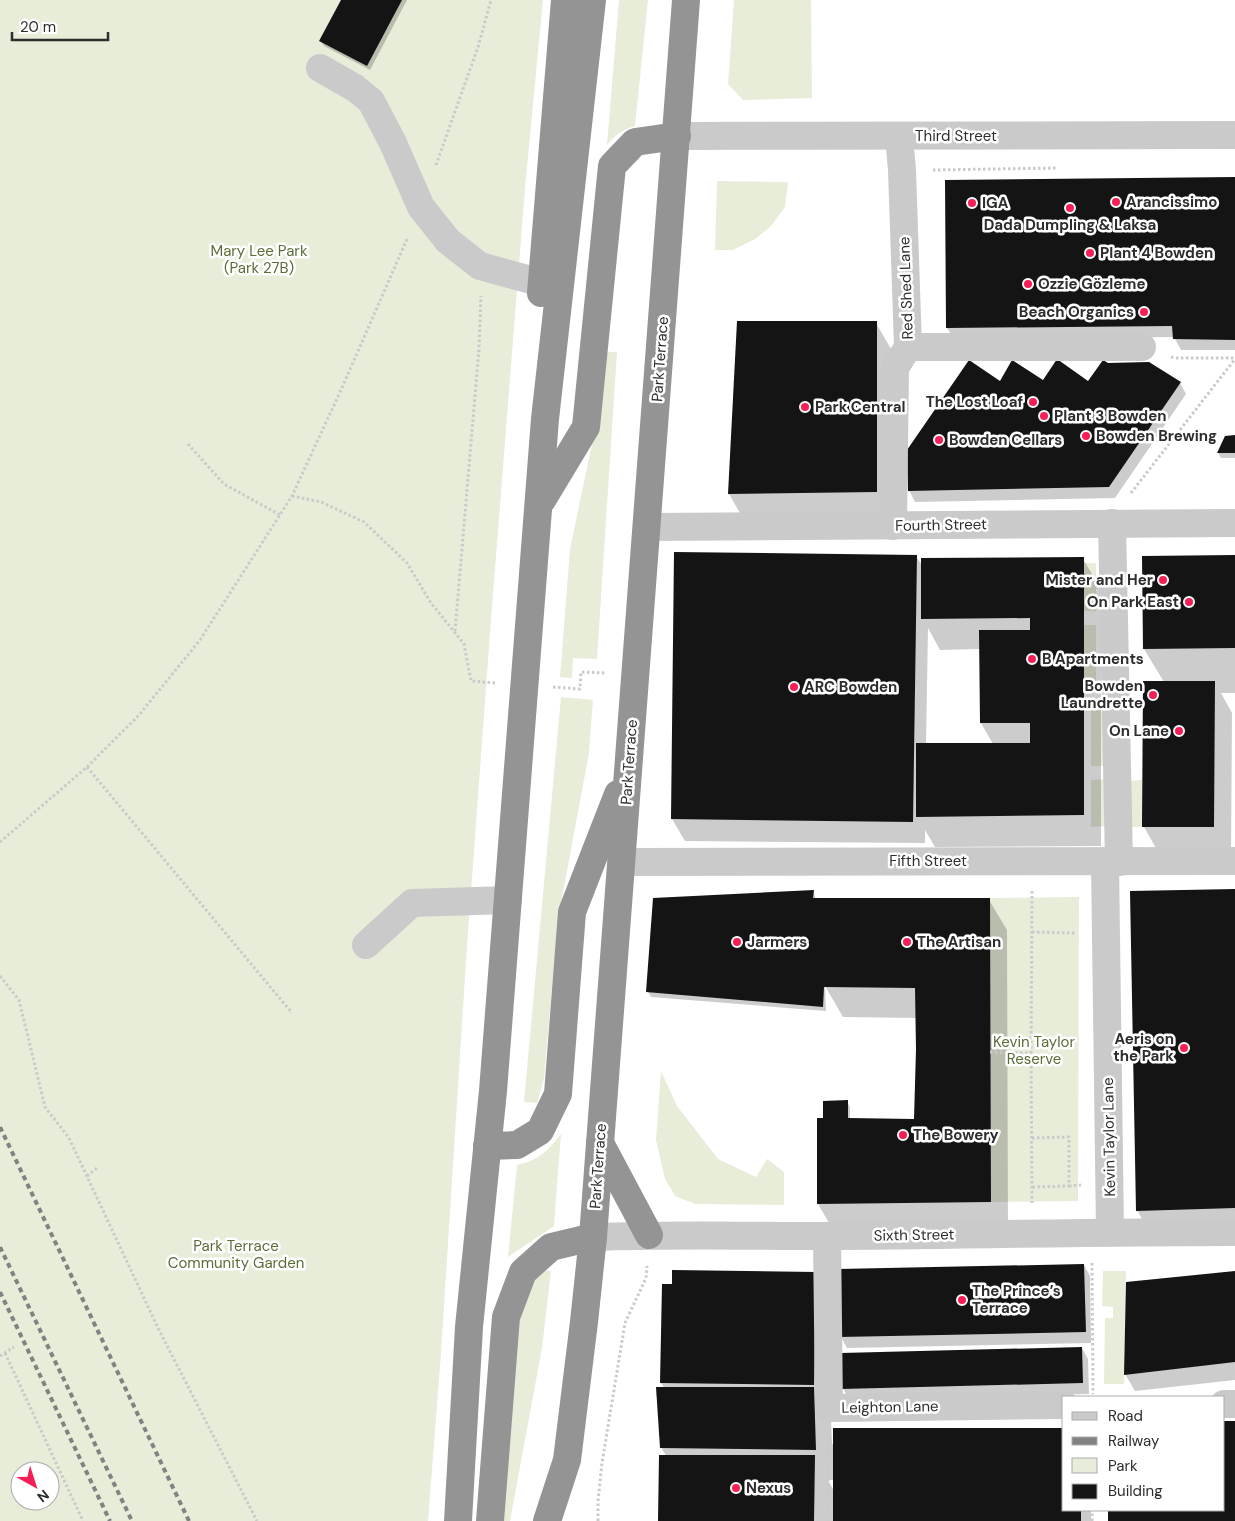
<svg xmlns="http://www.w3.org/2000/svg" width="1235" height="1521" viewBox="0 0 1235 1521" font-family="'DM Sans',sans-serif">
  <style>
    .green { fill: #e7edd9; fill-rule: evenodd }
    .shadow { fill: #0003; fill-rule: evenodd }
    .building { fill: #141414 }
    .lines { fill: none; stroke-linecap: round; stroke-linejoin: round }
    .path { stroke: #cacaca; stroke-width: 3; stroke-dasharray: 2.5 2.5; stroke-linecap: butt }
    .minor { stroke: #cacaca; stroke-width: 28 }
    .highway { stroke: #949494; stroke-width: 28 }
    .rail { stroke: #828282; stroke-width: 4; stroke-dasharray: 5 4; stroke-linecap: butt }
    .poi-dot { fill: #f61e55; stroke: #fff; stroke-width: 2 }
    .labels { text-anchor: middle; stroke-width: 5; stroke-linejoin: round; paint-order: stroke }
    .street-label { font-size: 15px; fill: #2d2d2d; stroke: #fff }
    .poi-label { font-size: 15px; font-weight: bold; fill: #2d2d2d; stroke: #fff; text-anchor: start }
    .park-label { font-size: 15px; fill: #5a6d37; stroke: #fff }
  </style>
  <rect width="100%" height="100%" fill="#fff"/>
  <g class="green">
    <path d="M0,0H543L525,188L491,620L467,946L441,1353L428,1521H0ZM20,1471H50V1501H20Z"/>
    <path d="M619,0H648L635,126C622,130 615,135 607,145Z"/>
    <path d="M734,0H811L812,98L743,100L728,84Z"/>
    <path d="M717,181L788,182L785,207L771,226L755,239L733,250H715Z"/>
    <path d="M601,352H617L597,659L573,658L572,678L560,677L570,549L593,439Z"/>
    <rect x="1084" y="563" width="12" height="48"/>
    <rect x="1084" y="625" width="12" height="63"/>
    <path d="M561,697L593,700L589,753L558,919L544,1079L537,1103L524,1102Z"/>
    <path d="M1091,703H1106L1107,766H1091Z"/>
    <path d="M1107,779V826L1091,827V780Z"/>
    <path d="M1142,780V827H1128V781Z"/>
    <path d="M1079,897L1078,1201L991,1202L990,898Z"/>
    <path d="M661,1071L677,1106L718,1159L756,1177L767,1159L784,1172V1205L695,1204L675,1196L665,1179L656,1140Z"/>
    <path d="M561,1134L554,1226L508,1257L517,1165C541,1159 546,1152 561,1134Z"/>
    <path d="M537,1270L551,1271L542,1348L510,1521H499L517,1308Z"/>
    <path d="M1103,1271H1126L1124,1384H1104L1105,1318H1113V1307L1102,1306Z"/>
  </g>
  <g class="shadow">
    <path d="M342,0H407L370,70L324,46L321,41Z"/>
    <path d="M1235,178V350H1181L1174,337L954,339L947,328Z"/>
    <path d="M876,323L902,368V537L755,539L729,494Z"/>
    <path d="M1108,364L1180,383L1186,394L1115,498L915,502L909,490L1000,382L1089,383Z"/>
    <path d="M1235,437V458H1221L1218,453Z"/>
    <path d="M675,553L916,556L923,567L1083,559L1101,589V846L935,847L925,830V843L685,841L672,819ZM928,628L940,650L981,649V723L993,744L926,745Z"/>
    <path d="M1235,556V693H1221L1232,713L1231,858L1161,857L1144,827L1164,682L1144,649Z"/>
    <path d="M813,891L816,899L989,900L1007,930L1008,1232L836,1235L818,1204L825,1119L847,1101L850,1107V1119L915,1120L917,1018L843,1017L825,986L826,1011L651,997L648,992L654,900Z"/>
    <path d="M1235,891V1230L1150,1233L1137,1210Z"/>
    <path d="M1084,1265L1090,1276L1091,1343L847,1348L841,1337Z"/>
    <path d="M1235,1272V1380L1135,1391L1125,1374Z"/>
    <path d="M815,1273L831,1419L832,1444L1064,1510H1091V1521H659L666,1456L661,1447L665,1389L661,1383L663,1285ZM828,1480H834V1491Z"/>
    <path d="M1082,1348L1088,1359L1089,1394L849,1400L843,1388Z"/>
    <path d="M1224,1422H1235V1521H1109V1510H1224Z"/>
  </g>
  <g class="building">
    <path d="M341,0H402L367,66L319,41Z"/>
    <path d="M1235,177V340L1173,339L1172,326L946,328L945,180Z"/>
    <path d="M737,321H877V492L728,494Z"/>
    <path d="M1057,359L1088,381L1103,360L1108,363L1149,362L1181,382L1109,487L908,491L907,450L969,360L1000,381L1012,360L1043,380Z"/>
    <path d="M1235,435V453H1217L1225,436Z"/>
    <path d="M674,552L917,555L913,822L671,819Z"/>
    <path d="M1235,555V648L1143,649L1142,556Z"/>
    <path d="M1084,557V815L916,817V743H1030V723H980L979,630H1030V618L921,619V558Z"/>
    <path d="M1143,681H1215L1214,827H1142Z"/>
    <path d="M1235,889V1208L1136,1211L1130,891Z"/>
    <path d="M814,890L813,898H990L991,1202L817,1204V1118H823V1101L848,1100V1118L914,1119L916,1049L915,988L824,987L823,1007L646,992L653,898Z"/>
    <path d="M1084,1264L1086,1332L839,1337L838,1269Z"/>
    <path d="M672,1270L816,1272L814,1385L660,1383L662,1284H672Z"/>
    <path d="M1235,1271V1362L1124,1375L1126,1282Z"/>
    <path d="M1082,1347L1083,1383L841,1389V1353Z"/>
    <path d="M656,1387H814L816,1450L660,1448Z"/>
    <path d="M1224,1421H1235V1521H1108V1510H1224Z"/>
    <path d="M833,1428H1064V1510H1081V1521H833Z"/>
    <path d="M659,1455H815L814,1521H658Z"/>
  </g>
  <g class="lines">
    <g class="path">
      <path d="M436,165L478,47L491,0"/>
      <path d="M933,170L1057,168"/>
      <path d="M1171,357L1175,358H1235"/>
      <path d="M188,444L224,484L280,515"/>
      <path d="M1131,493L1235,359"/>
      <path d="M292,496L321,502L364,522L407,563L431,603L464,644L471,681L495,683"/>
      <path d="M455,631L479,349L481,296"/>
      <path d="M553,687L580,689L581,672L605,673"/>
      <path d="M87,767L292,1013"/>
      <path d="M0,842L87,767L139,715L200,640L292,496L341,390L407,239"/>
      <path d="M1032,891L1031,1053L1032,1203"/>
      <path d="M1032,932L1075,933"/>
      <path d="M0,976L19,1000L45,1107L69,1138L159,1330L257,1521"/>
      <path d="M990,1052L1031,1053"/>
      <path d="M1032,1138L1069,1137V1186L1032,1187"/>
      <path d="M87,1176L97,1168"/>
      <path d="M1069,1186L1081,1185"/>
      <path d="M1092,1263L1093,1394"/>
      <path d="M5,1353L83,1521"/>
      <path d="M0,1356L14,1347"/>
      <path d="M598,1521V1501L602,1463L625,1323L646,1278L647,1266"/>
      <path d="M827,1521L829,1439"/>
      <path d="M1092,1521V1510"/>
    </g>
    <g class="minor">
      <path d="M320,68L355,88L371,101L393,143L421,207L448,241L480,266L542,283"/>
      <path d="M677,136L1235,135"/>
      <path d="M908,347H1142"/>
      <path d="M1112,523L1119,862"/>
      <path d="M893,526L895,368L908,347L902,170L899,137"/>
      <path d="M647,527L1235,523"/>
      <path d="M622,862L1235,861"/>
      <path d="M1105,862L1110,1232"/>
      <path d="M366,945L412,903L508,900"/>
      <path d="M827,1236L829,1408L1064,1405"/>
      <path d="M593,1237C671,1234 749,1236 827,1236C963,1235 1099,1232 1235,1232"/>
      <path d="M1224,1404H1235"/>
    </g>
    <g class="highway">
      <path d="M541,293L565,0"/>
      <path d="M542,500L586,427L612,166L635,142L677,136"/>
      <path d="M600,1143L649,1235"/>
      <path d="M487,1146L517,1145L540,1131L558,1094L572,912L618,794"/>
      <path d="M458,1521L469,1327L493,1091L545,419L592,0"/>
      <path d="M490,1521L506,1317L523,1272L551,1247L593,1237"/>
      <path d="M547,1521L567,1460L584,1322L593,1237L686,0"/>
    </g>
    <g class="rail">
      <path d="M0,1127L189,1521"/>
      <path d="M0,1247L132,1521"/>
      <path d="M0,1292L110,1521"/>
    </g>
  </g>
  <g class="poi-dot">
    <circle cx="1116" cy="202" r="5"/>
    <circle cx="972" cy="203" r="5"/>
    <circle cx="1070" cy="208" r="5"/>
    <circle cx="1090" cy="253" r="5"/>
    <circle cx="1028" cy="284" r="5"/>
    <circle cx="1144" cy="312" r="5"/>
    <circle cx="1033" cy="402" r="5"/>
    <circle cx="805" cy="407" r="5"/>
    <circle cx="1044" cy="416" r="5"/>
    <circle cx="1086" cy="436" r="5"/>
    <circle cx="939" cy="440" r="5"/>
    <circle cx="1163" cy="580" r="5"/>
    <circle cx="1189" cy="602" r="5"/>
    <circle cx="1032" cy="659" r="5"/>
    <circle cx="794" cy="687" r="5"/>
    <circle cx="1153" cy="695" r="5"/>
    <circle cx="1179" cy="731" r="5"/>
    <circle cx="737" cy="942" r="5"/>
    <circle cx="907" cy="942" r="5"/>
    <circle cx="1184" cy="1048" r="5"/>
    <circle cx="903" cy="1135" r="5"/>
    <circle cx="962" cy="1300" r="5"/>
    <circle cx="736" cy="1488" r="5"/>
  </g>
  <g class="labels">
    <g class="street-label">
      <text x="956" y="141">Third Street</text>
      <text transform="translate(906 288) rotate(-92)" y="5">Red Shed Lane</text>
      <text transform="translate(660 359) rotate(-86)" y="5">Park Terrace</text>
      <text transform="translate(941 525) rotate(-1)" y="5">Fourth Street</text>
      <text transform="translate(629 762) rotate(-86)" y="5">Park Terrace</text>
      <text x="928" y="866">Fifth Street</text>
      <text transform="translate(1109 1137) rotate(-91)" y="5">Kevin Taylor Lane</text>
      <text transform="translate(598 1166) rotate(-86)" y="5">Park Terrace</text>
      <text transform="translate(914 1235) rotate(-1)" y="5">Sixth Street</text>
      <text transform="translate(890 1407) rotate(-1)" y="5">Leighton Lane</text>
    </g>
    <g class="poi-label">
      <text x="1126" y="207">Arancissimo</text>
      <text x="982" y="208">IGA</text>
      <text x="1070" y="230" text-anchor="middle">Dada Dumpling &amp; Laksa</text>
      <text x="1100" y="258">Plant 4 Bowden</text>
      <text x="1038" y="289">Ozzie Gözleme</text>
      <text x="1134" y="317" text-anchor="end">Beach Organics</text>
      <text x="1023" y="407" text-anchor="end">The Lost Loaf</text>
      <text x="815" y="412">Park Central</text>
      <text x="1054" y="421">Plant 3 Bowden</text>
      <text x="1096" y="441">Bowden Brewing</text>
      <text x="949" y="445">Bowden Cellars</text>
      <text x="1153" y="585" text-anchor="end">Mister and Her</text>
      <text x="1179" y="607" text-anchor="end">On Park East</text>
      <text x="1042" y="664">B Apartments</text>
      <text x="1143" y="691" text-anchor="end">Bowden<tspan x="1143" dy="17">Laundrette</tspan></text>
      <text x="804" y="692">ARC Bowden</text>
      <text x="1169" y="736" text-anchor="end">On Lane</text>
      <text x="747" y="947">Jarmers</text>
      <text x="917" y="947">The Artisan</text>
      <text x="1174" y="1044" text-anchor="end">Aeris on<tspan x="1174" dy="17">the Park</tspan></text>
      <text x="913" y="1140">The Bowery</text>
      <text x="972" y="1296">The Prince’s<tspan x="972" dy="17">Terrace</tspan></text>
      <text x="746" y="1493">Nexus</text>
    </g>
    <g class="park-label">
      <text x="259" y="256">Mary Lee Park<tspan x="259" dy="17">(Park 27B)</tspan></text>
      <text x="1034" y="1047">Kevin Taylor<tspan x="1034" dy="17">Reserve</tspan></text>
      <text x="236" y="1251">Park Terrace<tspan x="236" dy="17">Community Garden</tspan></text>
    </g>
  </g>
  <rect x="1062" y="1396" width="162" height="115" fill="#ffffff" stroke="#ababab"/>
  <rect x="1072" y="1412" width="25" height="8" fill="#cacaca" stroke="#ababab"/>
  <text x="1108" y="1421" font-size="15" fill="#2d2d2d">Road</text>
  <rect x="1072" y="1437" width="25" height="8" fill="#828282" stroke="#ababab"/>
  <text x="1108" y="1446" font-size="15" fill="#2d2d2d">Railway</text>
  <rect x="1072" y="1458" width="25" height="15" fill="#e7edd9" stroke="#ababab"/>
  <text x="1108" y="1471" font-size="15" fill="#2d2d2d">Park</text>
  <rect x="1072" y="1484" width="25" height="15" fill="#141414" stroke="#ababab"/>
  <text x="1108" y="1496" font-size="15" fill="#2d2d2d">Building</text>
  <g transform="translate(35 1486) rotate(141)"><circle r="24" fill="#ffffff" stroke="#ababab"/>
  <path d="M0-4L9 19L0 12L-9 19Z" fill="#f61e55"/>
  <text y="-8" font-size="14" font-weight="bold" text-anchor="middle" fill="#2d2d2d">N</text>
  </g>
  <path d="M12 32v8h96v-8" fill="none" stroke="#2d2d2d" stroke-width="2.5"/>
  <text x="20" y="32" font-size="15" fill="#2d2d2d" stroke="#ffffff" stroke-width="4" paint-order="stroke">20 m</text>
</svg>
